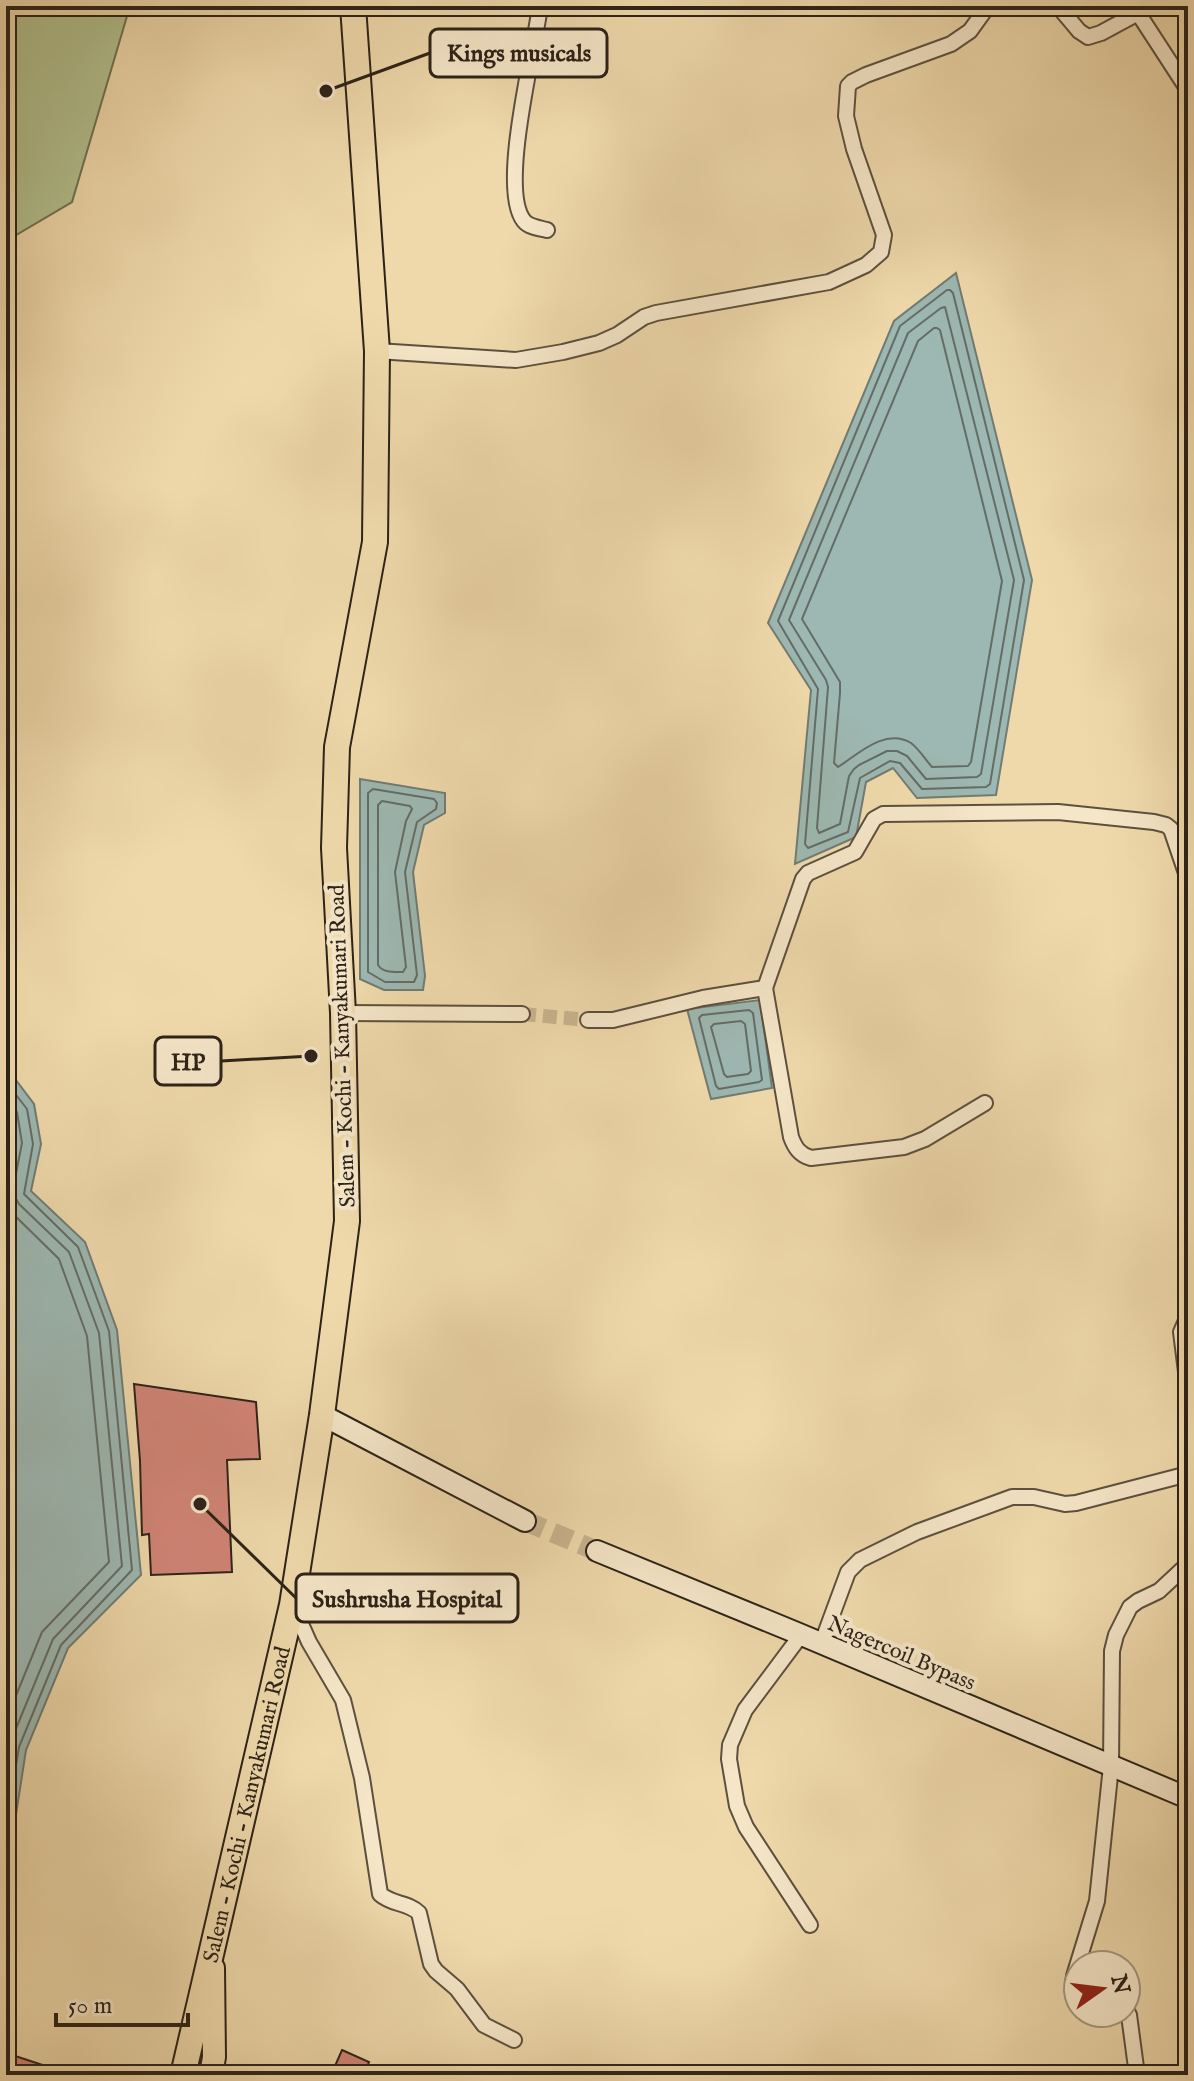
<svg xmlns="http://www.w3.org/2000/svg" width="1194" height="2081" viewBox="0 0 1194 2081" font-family="'IM FELL English',serif">
  <style>
    .green { fill: #b2c08e; stroke: #6f7154; stroke-width: 2 }
    .water { fill: #9db8b2; stroke: #707c75; stroke-width: 2 }
    .lines { fill: none; stroke-linecap: round; stroke-linejoin: round }
    .shore { stroke: #646d66; stroke-width: 2 }
    .building { fill: #d18476; stroke: #2c2219; stroke-width: 2 }
    .minor-tunnel { stroke: #c8b48e; stroke-width: 14; stroke-dasharray: 14 7; stroke-linecap: butt }
    .secondary-tunnel { stroke: #c8b48e; stroke-width: 20; stroke-dasharray: 20 10; stroke-linecap: butt }
    .minor-casing { stroke: #5d503e; stroke-width: 18 }
    .secondary-casing { stroke: #2c2219; stroke-width: 24 }
    .primary-casing { stroke: #2c2219; stroke-width: 26 }
    .trunk-casing { stroke: #2c2219; stroke-width: 28 }
    .minor { stroke: #f5e6c8; stroke-width: 14 }
    .secondary { stroke: #f5e6c8; stroke-width: 20 }
    .primary { stroke: #efd9ab; stroke-width: 22 }
    .trunk { stroke: #efd9ab; stroke-width: 24 }
    .labels { text-anchor: middle; stroke-width: 8; stroke-linejoin: round; paint-order: stroke }
    .street-label { font-size: 22px; fill: #2c2219; stroke: #f5e6c8 }
    .leader { fill: none; stroke: #2c2219; stroke-width: 3 }
    .callout-dot { fill: #2c2219; stroke: #f5e6c8; stroke-width: 3 }
    .callout { fill: #f5e6c8; stroke: #2c2219; stroke-width: 3 }
    .callout-label { font-size: 24px; text-anchor: middle; font-weight: bold; fill: #2c2219 }
  </style>
  <rect width="100%" height="100%" fill="#efd9ab"/>
  <filter id="stains"><feTurbulence type="fractalNoise" baseFrequency=".0025" numOctaves="4"/><feColorMatrix values="0 0 0 0 .2 0 0 0 0 .09 0 0 0 0 .02 0 0 0 .5 -.17"/></filter>
  <radialGradient id="worn" r=".72"><stop offset=".6" stop-color="#630" stop-opacity="0"/><stop offset="1" stop-color="#630" stop-opacity=".3"/></radialGradient>
  <path class="green" d="M6,6H130L72,202L6,241Z"/>
  <g class="water">
    <path d="M956,273L1032,580L996,795L917,798L893,768L866,782L856,837L795,864L811,690L768,623L894,321Z"/>
    <path d="M360,779L445,793V813L424,825L413,872L425,976L423,990H384L360,979Z"/>
    <path d="M760,1000L772,1088L711,1099L687,1009Z"/>
    <path d="M6,1074L12,1075L34,1104L41,1144L31,1191L85,1242L117,1330L141,1575L68,1648L26,1750L6,1879Z"/>
  </g>
  <g class="lines">
    <g class="shore">
      <path d="M947,290H950L953,293L1024,580L990,784L986,787L922,789L900,763L890,761L860,778L848,832L808,848L805,844L818,689L778,621L900,326Z"/>
      <path d="M945,307L1014,580L981,774L977,777L926,779L907,756L897,751H887L859,765L854,769L849,776L840,824L819,833L817,828L828,687L826,680L789,620L908,333L941,308Z"/>
      <path d="M934,328H937L940,330L1002,581L971,762L968,766L932,767C925,759 919,749 911,743C885,727 857,755 838,767L834,763L840,693V682L802,619L918,341Z"/>
      <path d="M373,789L434,799L437,803L436,809L417,822L405,872L417,975L414,982H385L368,972V793Z"/>
      <path d="M382,801L410,806L412,809L406,821L395,872L406,967L403,972C394,972 383,973 378,965V805Z"/>
      <path d="M749,1010L753,1013L762,1080L759,1082L719,1089L716,1086L699,1018L702,1015Z"/>
      <path d="M741,1021L745,1024L751,1071L748,1074L727,1077L724,1074L711,1027L714,1024Z"/>
      <path d="M6,1082L27,1109L33,1144L24,1194L78,1247L109,1331L132,1570L61,1645L19,1747L6,1827"/>
      <path d="M6,1097L17,1112L22,1143L13,1189L15,1197L19,1204L69,1252L99,1333L122,1566L53,1639L10,1743L6,1762"/>
      <path d="M6,1207L59,1259L87,1336L109,1562L42,1632L6,1720"/>
    </g>
  </g>
  <g class="building">
    <path d="M134,1384L256,1402L260,1459L227,1460L232,1572L151,1575L149,1534L142,1535L140,1461Z"/>
    <path d="M342,2050L369,2062L364,2075H331Z"/>
    <path d="M6,2053L64,2072V2075H6Z"/>
  </g>
  <g class="lines">
    <path class="minor-tunnel" d="M522,1014L588,1020"/>
    <path class="secondary-tunnel" d="M525,1521L597,1551"/>
    <defs>
      <g id="minor">
        <path d="M540,6C535,49 498,189 524,221C529,227 539,228 547,230"/>
        <path d="M1058,6L1079,31L1088,37L1101,33L1138,13"/>
        <path d="M1138,6V13L1188,90"/>
        <path d="M377,351L516,360L563,352L599,343L617,335L644,317L656,313L829,282L866,265L881,252L884,235L854,149L846,116L848,86L852,82L866,75L951,44L970,31L988,6"/>
        <path d="M765,988L791,1137C795,1148 800,1155 811,1158L904,1147L925,1139L985,1103"/>
        <path d="M343,1013L522,1014"/>
        <path d="M588,1020H613L703,998L765,988L803,879L808,873L855,852L874,819L883,814L1058,812L1154,822L1166,825L1171,829L1188,879"/>
        <path d="M1188,1316L1181,1332L1188,1388"/>
        <path d="M293,1606L309,1642L343,1700L362,1778L380,1894C392,1905 408,1902 419,1913L431,1964L436,1971L457,1989L484,2025L514,2040"/>
        <path d="M801,1635L745,1710L730,1745L729,1759L737,1806L746,1827L810,1925"/>
        <path d="M821,1645L848,1572L860,1560L917,1532L1012,1497H1034L1065,1504L1076,1503L1188,1474"/>
        <path d="M1078,1995L1073,1983L1074,1976L1097,1901L1111,1766L1112,1651L1116,1635L1130,1607L1138,1601L1159,1591L1188,1564"/>
        <path d="M1126,2010L1129,2015L1137,2075"/>
      </g>
      <g id="secondary">
        <path d="M322,1415L525,1521"/>
        <path d="M597,1551L797,1633L1188,1798"/>
      </g>
      <path id="primary" d="M211,2075L214,2057L213,1968"/>
      <g id="trunk">
        <path id="s1" d="M183,2075L292,1605L322,1415L347,1221L343,1013L334,848L337,747L375,542L377,351L353,6"/>
      </g>
    </defs>
    <use href="#minor" class="minor-casing"/>
    <use href="#secondary" class="secondary-casing"/>
    <use href="#primary" class="primary-casing"/>
    <use href="#trunk" class="trunk-casing"/>
    <use href="#minor" class="minor"/>
    <use href="#secondary" class="secondary"/>
    <use href="#primary" class="primary"/>
    <use href="#trunk" class="trunk"/>
  </g>
  <g class="labels">
    <g class="street-label">
      <text transform="translate(341 1046) rotate(-92)" y="8">Salem - Kochi - Kanyakumari Road</text>
      <text transform="translate(902 1652) rotate(23)" y="8">Nagercoil Bypass</text>
      <text dy="8" stroke="none"><textPath href="#s1" startOffset="278">Salem - Kochi - Kanyakumari Road</textPath></text>
    </g>
  </g>
  <path class="leader" d="M326 91L430 53M311 1056L221 1061M200 1504L296 1598"/>
  <g class="callout-dot">
    <circle cx="326" cy="91" r="8"/>
    <circle cx="311" cy="1056" r="8"/>
    <circle cx="200" cy="1504" r="8"/>
  </g>
  <g class="callout">
    <rect x="430" y="29" width="177" height="48" rx="8"/>
    <rect x="155" y="1037" width="66" height="48" rx="8"/>
    <rect x="296" y="1574" width="222" height="48" rx="8"/>
  </g>
  <g class="callout-label">
    <text x="519" y="61">Kings musicals</text>
    <text x="188" y="1070">HP</text>
    <text x="407" y="1607">Sushrusha Hospital</text>
  </g>
  <rect width="1194" height="2081" fill="none" stroke="#efd9ab" stroke-width="32"/>
  <rect x="8" y="8" width="1178" height="2065" fill="none" stroke="#2c2219" stroke-width="4"/>
  <rect x="16" y="16" width="1162" height="2049" fill="none" stroke="#2c2219" stroke-width="2"/>
  <g transform="translate(1102 1989) rotate(76)"><circle r="38" fill="#f5e6c8" stroke="#a59882" stroke-width="2"/>
  <path d="M0-6L14 30L0 20L-14 30Z" fill="#8f2418"/>
  <text y="-12" font-size="22" font-weight="bold" text-anchor="middle" fill="#2c2219">N</text>
  </g>
  <path d="M56 2013v12h132v-12" fill="none" stroke="#2c2219" stroke-width="4"/>
  <text x="68" y="2013" font-size="24" fill="#2c2219" stroke="#f5e6c8" stroke-width="6" paint-order="stroke">50 m</text>
  <rect width="100%" height="100%" filter="url(#stains)"/>
  <rect width="100%" height="100%" fill="url(#worn)"/>
</svg>
